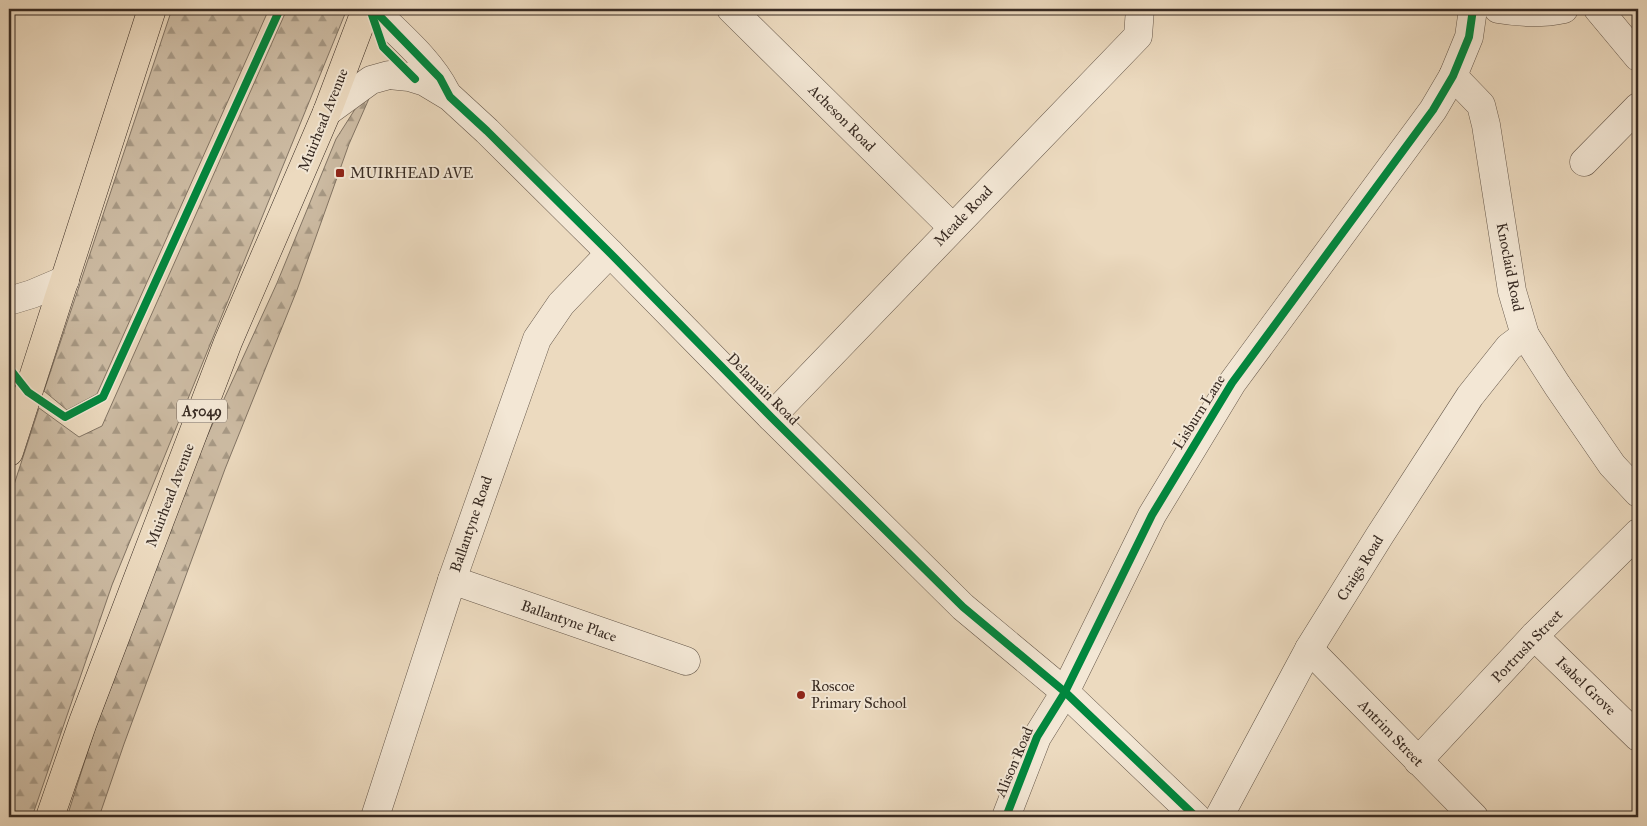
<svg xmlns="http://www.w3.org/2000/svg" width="1647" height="826" viewBox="0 0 1647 826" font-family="'IM FELL Great Primer',serif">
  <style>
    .forest { fill: url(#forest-firs); stroke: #827464 }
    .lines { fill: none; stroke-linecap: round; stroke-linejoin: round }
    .minor-casing { stroke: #65574a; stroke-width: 29 }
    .highway-casing { stroke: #382b23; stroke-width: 29 }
    .minor { stroke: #f3e7d5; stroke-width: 28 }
    .highway { stroke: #ecdabf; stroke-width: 28 }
    .cycleway-casing { stroke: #f3e7d5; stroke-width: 11 }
    .cycleway { stroke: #00873e; stroke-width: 8 }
    .poi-dot { fill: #8f2418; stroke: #f3e7d5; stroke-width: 2 }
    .labels { text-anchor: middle; stroke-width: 4; stroke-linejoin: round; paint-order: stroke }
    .shield { fill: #f3e7d5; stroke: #706358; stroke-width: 1 }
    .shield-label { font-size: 14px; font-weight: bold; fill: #382b23 }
    .street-label { font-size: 15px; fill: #382b23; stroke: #f3e7d5 }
    .poi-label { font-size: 15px; fill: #382b23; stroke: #f3e7d5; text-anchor: start }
  </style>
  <defs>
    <pattern id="forest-firs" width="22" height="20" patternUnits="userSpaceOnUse" patternTransform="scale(1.25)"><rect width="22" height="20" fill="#cdbca4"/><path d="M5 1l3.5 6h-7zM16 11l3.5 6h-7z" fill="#a79985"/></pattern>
  </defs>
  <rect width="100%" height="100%" fill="#ecdabf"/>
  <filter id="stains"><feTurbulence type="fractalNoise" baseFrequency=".004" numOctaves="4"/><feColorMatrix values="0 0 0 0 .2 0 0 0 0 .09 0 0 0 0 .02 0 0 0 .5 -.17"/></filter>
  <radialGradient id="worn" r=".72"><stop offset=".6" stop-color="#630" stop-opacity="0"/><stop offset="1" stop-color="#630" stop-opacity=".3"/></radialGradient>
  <g class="forest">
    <path d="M172,9H269L97,394L67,410L44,391Z"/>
    <path d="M287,9H347L112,585L32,817H9V500L39,408L79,437L102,426Z"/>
    <path d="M371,94L349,144L297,290L225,469L124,744L99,817H67L94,732L198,456L277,283L336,139L359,103Z"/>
  </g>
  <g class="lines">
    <defs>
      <g id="minor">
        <path d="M373,9C398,34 430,60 446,92"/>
        <path d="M731,9L952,227"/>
        <path d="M1498,9C1521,13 1541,14 1564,9"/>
        <path d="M1598,9L1638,57"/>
        <path d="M1453,76L1481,105L1486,125L1512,291L1525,335L1557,385L1612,465L1638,493"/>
        <path d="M327,112L371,80L389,75L409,77L425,82L450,97L487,131L610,253L771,417L963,607L1065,692L1196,817"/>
        <path d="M1584,162L1638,107"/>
        <path d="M9,301L32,294L65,280"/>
        <path d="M771,417L1138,36L1140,9"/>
        <path d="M452,580L686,661"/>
        <path d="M1534,636L1638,737"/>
        <path d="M1309,649L1474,817"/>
        <path d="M1418,761L1534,636L1638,533"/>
        <path d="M375,817L452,580L537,339L561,304L610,253"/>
        <path d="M1006,817L1037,737L1065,692L1152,515L1232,383L1433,110L1453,76L1469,37L1473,9"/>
        <path d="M1219,817L1309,649L1380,535L1470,396L1509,347L1525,335"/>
      </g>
      <g id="highway">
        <path d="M9,452L152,9"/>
        <path d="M50,817L83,722L228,342L327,112L366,9"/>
      </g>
    </defs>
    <use href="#minor" class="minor-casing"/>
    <use href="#highway" class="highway-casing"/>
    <use href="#minor" class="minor"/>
    <use href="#highway" class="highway"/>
    <defs>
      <g id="cycleway">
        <path d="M370,9L383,47L415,79"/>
        <path d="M373,9L440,78L450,97L487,131L610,253L771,417L963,607L1065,692L1196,817"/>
        <path d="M9,368L28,392L65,417L103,397L280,9"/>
        <path d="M1006,817L1037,737L1065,692L1152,515L1232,383L1433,110L1453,76L1469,37L1473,9"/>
      </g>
    </defs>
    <use href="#cycleway" class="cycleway-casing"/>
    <use href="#cycleway" class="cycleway"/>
  </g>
  <g class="poi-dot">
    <rect x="335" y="168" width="10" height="10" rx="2.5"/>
    <circle cx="801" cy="695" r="5"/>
  </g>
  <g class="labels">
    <rect class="shield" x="177" y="399.5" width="50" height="23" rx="4"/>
    <g class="shield-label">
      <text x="202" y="416">A5049</text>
    </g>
    <g class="street-label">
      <text transform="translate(842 118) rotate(45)" y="5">Acheson Road</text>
      <text transform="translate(323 120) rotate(-68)" y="5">Muirhead Avenue</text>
      <text transform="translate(963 216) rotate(-46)" y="5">Meade Road</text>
      <text transform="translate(1510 267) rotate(79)" y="5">Knoclaid Road</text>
      <text transform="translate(763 389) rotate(45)" y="5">Delamain Road</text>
      <text transform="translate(1199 412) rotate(-58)" y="5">Lisburn Lane</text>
      <text transform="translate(170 495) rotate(-69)" y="5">Muirhead Avenue</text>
      <text transform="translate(471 524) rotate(-71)" y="5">Ballantyne Road</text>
      <text transform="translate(1360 568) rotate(-58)" y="5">Craigs Road</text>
      <text transform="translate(569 621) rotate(19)" y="5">Ballantyne Place</text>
      <text transform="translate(1527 646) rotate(-46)" y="5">Portrush Street</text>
      <text transform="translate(1586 686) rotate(44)" y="5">Isabel Grove</text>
      <text transform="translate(1391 733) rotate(46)" y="5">Antrim Street</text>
      <text transform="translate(1014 762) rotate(-67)" y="5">Alison Road</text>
    </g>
    <g class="poi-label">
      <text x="350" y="178">MUIRHEAD AVE</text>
      <text x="811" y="691">Roscoe<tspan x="811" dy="17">Primary School</tspan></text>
    </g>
  </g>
  <rect width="1647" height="826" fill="none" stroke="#ecdabf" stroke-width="30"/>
  <rect x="10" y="10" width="1627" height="806" fill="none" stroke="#382b23" stroke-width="2.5"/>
  <rect x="15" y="15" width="1617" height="796" fill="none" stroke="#382b23"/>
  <rect width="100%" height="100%" filter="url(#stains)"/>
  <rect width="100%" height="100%" fill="url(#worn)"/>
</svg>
